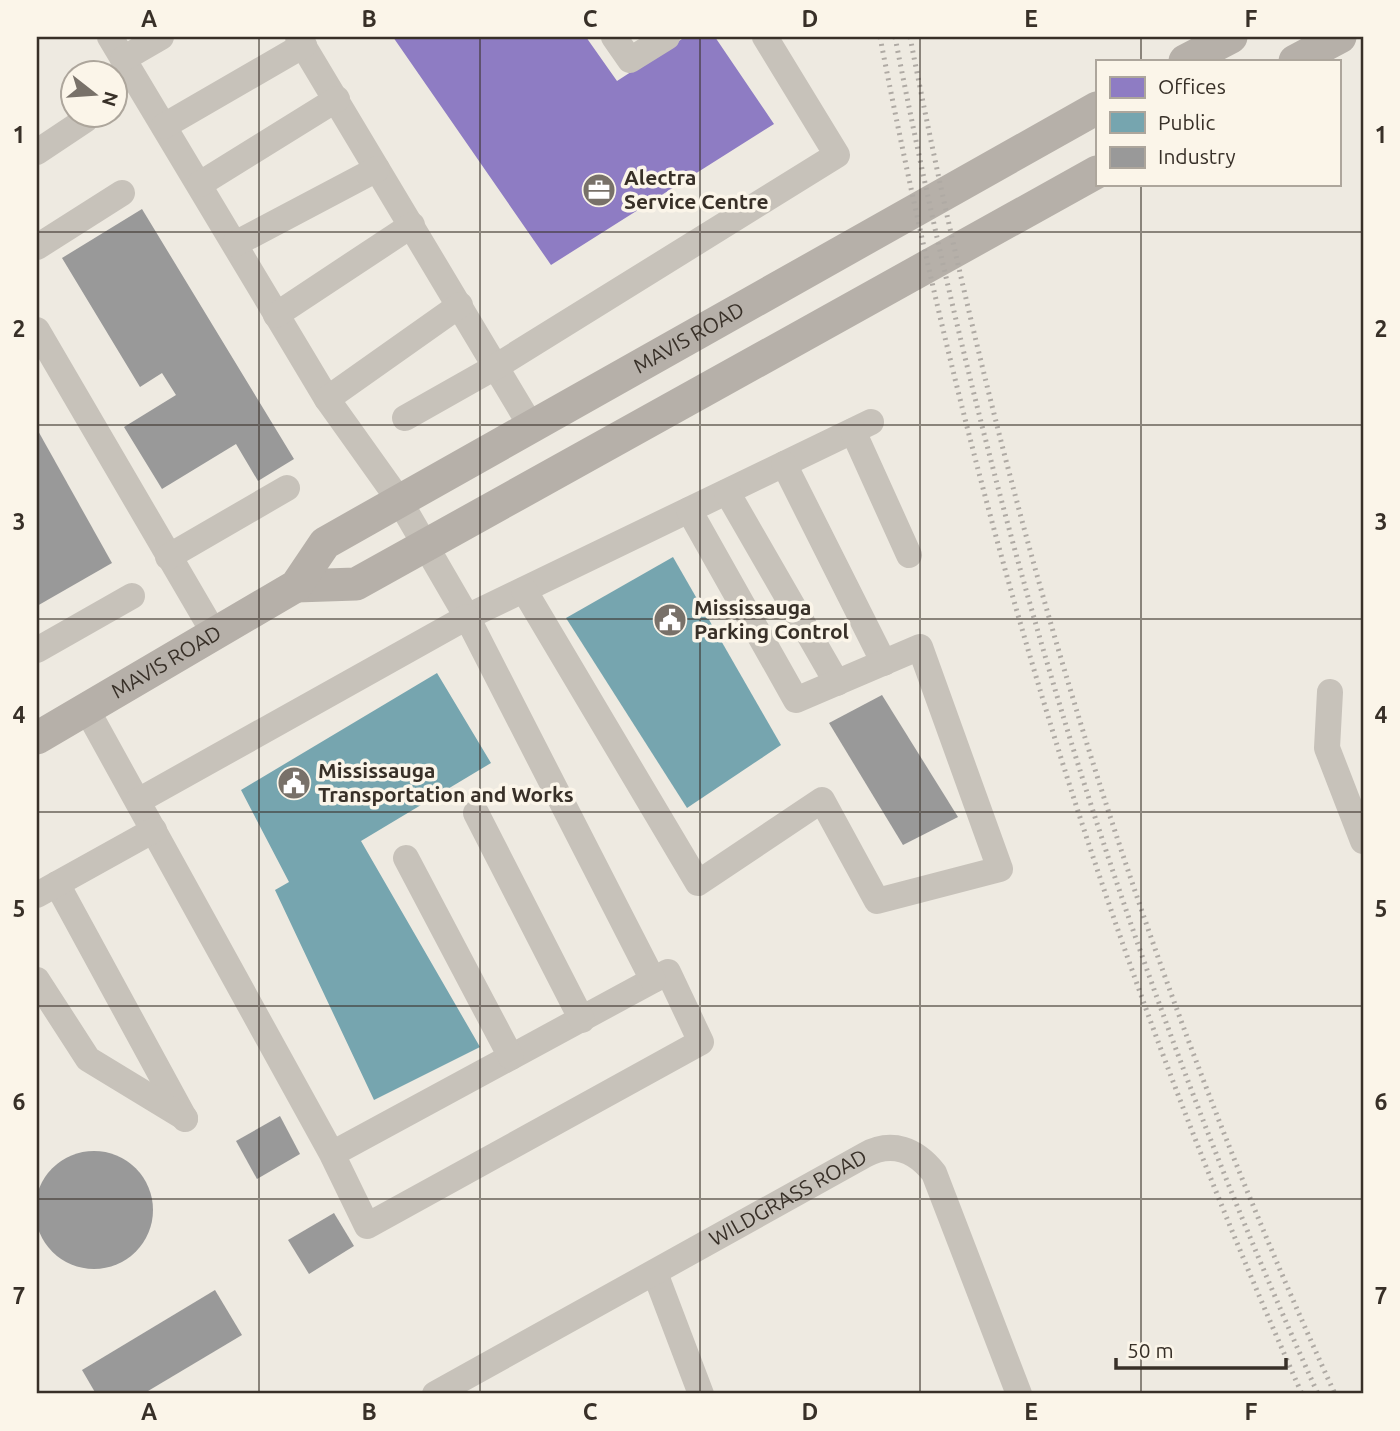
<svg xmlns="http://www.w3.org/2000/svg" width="1400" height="1431" viewBox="0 0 1400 1431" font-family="Ubuntu,sans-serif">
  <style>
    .offices { fill: #8e7cc3 }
    .public { fill: #76a5af }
    .industry { fill: #999 }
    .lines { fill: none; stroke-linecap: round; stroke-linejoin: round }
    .minor { stroke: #c7c2ba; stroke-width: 26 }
    .major { stroke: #b6b0a9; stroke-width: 33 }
    .rail { stroke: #afaaa4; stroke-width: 5; stroke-dasharray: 2 5; stroke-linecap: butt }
    .grid { fill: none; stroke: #383028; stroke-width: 2; stroke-opacity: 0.55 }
    .labels { text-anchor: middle; stroke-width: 7; stroke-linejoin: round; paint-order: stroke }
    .poi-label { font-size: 21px; font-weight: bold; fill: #383028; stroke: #fbf5e9; text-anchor: start }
    .street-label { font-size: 21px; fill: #383028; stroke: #fbf5e9 }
    .neatline { fill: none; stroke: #383028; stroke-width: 2.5 }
    .grid-label { font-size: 23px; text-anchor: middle; font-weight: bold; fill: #383028 }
  </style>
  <rect width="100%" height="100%" fill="#eeeae1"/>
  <path class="offices" d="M393,37H586L617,81L685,37H715L774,124L551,265Z"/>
  <g class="public">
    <path d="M673,557L781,745L687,808L566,618Z"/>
    <path d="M437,673L491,763L361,841L480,1047L374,1100L275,890L289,882L241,790Z"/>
  </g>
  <g class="industry">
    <path d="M142,209L294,459L258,481L236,444L162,489L124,427L176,395L162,373L140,387L62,258Z"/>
    <path d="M37,429L112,563L37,606Z"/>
    <path d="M882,695L958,817L903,845L829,723Z"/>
    <path d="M280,1116L300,1154L257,1179L236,1141Z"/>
    <circle cx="94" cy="1210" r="59"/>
    <path d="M334,1213L354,1246L309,1274L288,1240Z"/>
    <path d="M215,1290L242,1335L143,1394H96L82,1370Z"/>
  </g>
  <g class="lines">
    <g class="minor">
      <path d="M110,37L327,399"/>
      <path d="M298,37L531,426"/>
      <path d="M614,37L630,60L667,37"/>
      <path d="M123,59L161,37"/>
      <path d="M164,126L304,45"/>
      <path d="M37,152L85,120"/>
      <path d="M200,184L337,99"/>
      <path d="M235,244L377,169"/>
      <path d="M37,247L122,193"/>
      <path d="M460,305L327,399L399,500L467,617L871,422"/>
      <path d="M276,315L412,225"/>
      <path d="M37,330L214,633"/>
      <path d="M405,418L497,366L837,155L765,37"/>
      <path d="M853,431L909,555"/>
      <path d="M784,464L884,663"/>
      <path d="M727,492L837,683"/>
      <path d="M168,557L287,488"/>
      <path d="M524,590L698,883L822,800L877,901L1000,869L920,647L796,700L689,510"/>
      <path d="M37,650L132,596"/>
      <path d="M1330,692L1327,748L1363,841"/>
      <path d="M87,710L332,1154L367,1226L701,1042L668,972L332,1154"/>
      <path d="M138,801L467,617L653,980"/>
      <path d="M476,813L582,1020"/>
      <path d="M406,858L511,1057"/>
      <path d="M57,884L185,1119"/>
      <path d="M37,895L154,830"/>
      <path d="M37,980L88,1059L185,1118"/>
      <path d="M655,1273L701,1394"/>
      <path id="s1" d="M435,1394L865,1155C892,1140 916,1150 934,1173L1019,1394"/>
    </g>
    <g class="major">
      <path d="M1185,61L1231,37"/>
      <path d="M1295,61L1340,37"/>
      <path d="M296,586L356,584L1097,172"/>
      <path id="s2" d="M37,738L296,586L325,543L1097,108"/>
    </g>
    <g class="rail">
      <path d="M880,37C972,511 1105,953 1302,1394"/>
      <path d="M895,37C987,508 1120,956 1318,1394"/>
      <path d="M910,37C1001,504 1136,960 1335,1394"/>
    </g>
  </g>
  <path class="grid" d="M259,37V1394M480,37V1394M700,37V1394M920,37V1394M1141,37V61M1141,184V1394M37,232H1363M37,425H1363M37,619H1363M37,812H1363M37,1006H1363M37,1199H1363"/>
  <defs>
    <symbol id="office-disc" viewBox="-11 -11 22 22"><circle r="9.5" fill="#787169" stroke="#fbf5e9"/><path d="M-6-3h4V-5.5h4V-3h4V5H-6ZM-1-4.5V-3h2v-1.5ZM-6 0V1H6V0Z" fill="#fff"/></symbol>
    <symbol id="civic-disc" viewBox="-11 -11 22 22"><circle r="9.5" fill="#787169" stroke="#fbf5e9"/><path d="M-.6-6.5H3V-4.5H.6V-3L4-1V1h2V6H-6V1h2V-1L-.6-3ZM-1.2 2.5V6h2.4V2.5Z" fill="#fff"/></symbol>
  </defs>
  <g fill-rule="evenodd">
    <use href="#office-disc" x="580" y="171" width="38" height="38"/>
    <use href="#civic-disc" x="651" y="601" width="38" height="38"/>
    <use href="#civic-disc" x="275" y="764" width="38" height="38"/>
  </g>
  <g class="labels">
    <g class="poi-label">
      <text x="624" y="185">Alectra<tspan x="624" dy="24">Service Centre</tspan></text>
      <text x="694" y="615">Mississauga<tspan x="694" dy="24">Parking Control</tspan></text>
      <text x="318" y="778">Mississauga<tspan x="318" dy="24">Transportation and Works</tspan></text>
    </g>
    <g class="street-label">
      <text dy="7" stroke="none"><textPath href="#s2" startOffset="770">MAVIS ROAD</textPath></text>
      <text dy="7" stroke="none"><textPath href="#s2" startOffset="150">MAVIS ROAD</textPath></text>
      <text dy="7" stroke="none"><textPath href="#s1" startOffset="404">WILDGRASS ROAD</textPath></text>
    </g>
  </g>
  <rect width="1400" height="1431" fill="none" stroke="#fbf5e9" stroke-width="77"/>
  <rect x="1096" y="60" width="245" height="126" fill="#fbf5e9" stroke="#ada69c" stroke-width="2"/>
  <rect x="1110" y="77" width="35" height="21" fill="#8e7cc3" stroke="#ada69c" stroke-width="2"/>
  <text x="1158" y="94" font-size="21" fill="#383028">Offices</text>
  <rect x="1110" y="112" width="35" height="21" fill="#76a5af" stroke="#ada69c" stroke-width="2"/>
  <text x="1158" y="130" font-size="21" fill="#383028">Public</text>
  <rect x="1110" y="147" width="35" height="21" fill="#999999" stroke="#ada69c" stroke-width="2"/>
  <text x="1158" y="164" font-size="21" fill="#383028">Industry</text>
  <g transform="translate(94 94) rotate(107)"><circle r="33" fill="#fbf5e9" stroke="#ada69c" stroke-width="2"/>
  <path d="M0-5L12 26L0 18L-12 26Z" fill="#787169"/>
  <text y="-10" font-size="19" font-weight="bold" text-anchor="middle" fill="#383028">N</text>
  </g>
  <path d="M1116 1358v10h170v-10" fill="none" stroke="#383028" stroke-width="3.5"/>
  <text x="1127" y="1358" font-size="21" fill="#383028" stroke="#fbf5e9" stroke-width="5" paint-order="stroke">50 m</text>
  <rect x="38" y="38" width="1324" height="1354" class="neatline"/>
  <g class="grid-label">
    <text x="149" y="27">A</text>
    <text x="369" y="27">B</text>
    <text x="590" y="27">C</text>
    <text x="810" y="27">D</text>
    <text x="1031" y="27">E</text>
    <text x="1251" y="27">F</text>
    <text x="19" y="143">1</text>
    <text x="1381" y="143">1</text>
    <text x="19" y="337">2</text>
    <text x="1381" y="337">2</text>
    <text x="19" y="530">3</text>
    <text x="1381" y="530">3</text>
    <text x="19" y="723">4</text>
    <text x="1381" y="723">4</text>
    <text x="19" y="917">5</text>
    <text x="1381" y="917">5</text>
    <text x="19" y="1110">6</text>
    <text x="1381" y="1110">6</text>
    <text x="19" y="1304">7</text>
    <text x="1381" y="1304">7</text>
    <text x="149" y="1420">A</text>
    <text x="369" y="1420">B</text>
    <text x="590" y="1420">C</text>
    <text x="810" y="1420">D</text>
    <text x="1031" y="1420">E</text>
    <text x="1251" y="1420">F</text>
  </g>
</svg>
